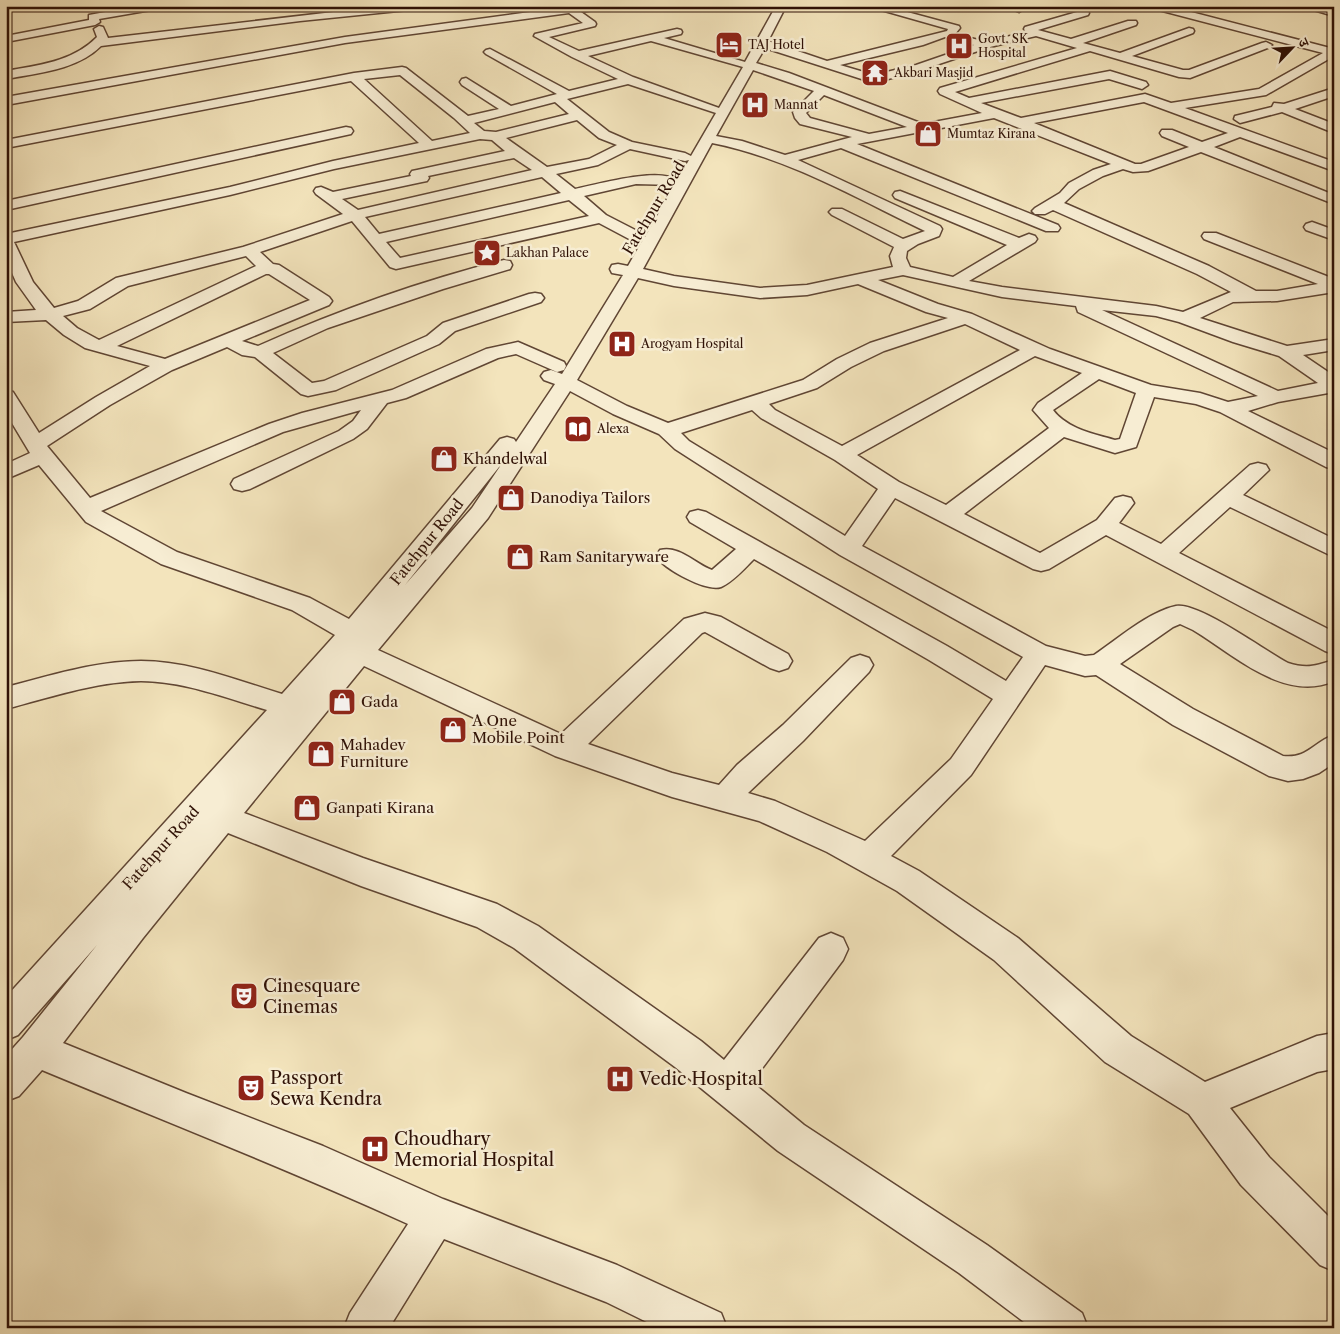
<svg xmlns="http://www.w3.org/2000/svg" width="1340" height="1334" viewBox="0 0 1340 1334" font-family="'Libre Caslon Text','Noto Serif Devanagari',serif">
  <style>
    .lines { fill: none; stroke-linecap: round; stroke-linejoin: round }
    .minor-casing { stroke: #604634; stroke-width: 3 }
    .minor { fill: #f7edd3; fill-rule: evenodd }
    .labels { text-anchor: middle; stroke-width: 5; stroke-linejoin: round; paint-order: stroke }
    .far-poi-label { font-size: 12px; fill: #2f1106; stroke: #f7edd3; text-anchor: start }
    .street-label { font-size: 15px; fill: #2f1106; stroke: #f7edd3 }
    .poi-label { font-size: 15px; fill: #2f1106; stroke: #f7edd3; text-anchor: start }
    .near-poi-label { font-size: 18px; fill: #2f1106; stroke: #f7edd3; text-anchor: start }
  </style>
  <rect width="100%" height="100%" fill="#f3e4bc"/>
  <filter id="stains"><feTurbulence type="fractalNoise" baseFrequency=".004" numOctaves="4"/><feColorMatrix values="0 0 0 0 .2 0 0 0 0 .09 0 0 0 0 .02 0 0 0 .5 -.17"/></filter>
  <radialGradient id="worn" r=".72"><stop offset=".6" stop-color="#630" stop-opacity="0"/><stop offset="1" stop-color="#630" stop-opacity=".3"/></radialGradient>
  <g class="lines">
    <defs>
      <g id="minor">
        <path d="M138,6H162L157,9L99,19L100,22L95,25L6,42V36L89,20V15Z"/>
        <path d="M385,6H423L418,9L300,21L101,46C77,70 38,73 6,79V71C39,65 72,62 97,37L94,29L99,26L103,27L108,38Z"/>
        <path d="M574,6H604L599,9L581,12L595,22L596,24L595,26L549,37L579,51L677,29L681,30L682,32L681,34L664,38L745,62L776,6H786L768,41L827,61L947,31L948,29L867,6H885L959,26L960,28L955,34L986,42L1026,32L1024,29L1025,27L1084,10L1088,11L1089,13L1088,15L1038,30L1071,39L1128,21H1136L1137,23L1136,25L1083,43L1120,53L1189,28L1193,29L1194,31L1193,33L1132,56L1183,70H1189L1262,43L1266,42L1272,45L1270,47L1190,78L1179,77L1090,51L955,92L969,98L1110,71L1146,82L1148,85L1142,89L1109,79L981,103L1021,118L1145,94L1171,103L1259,89L1323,53L1151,8L1150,6H1168L1334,49V56L1266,95L1185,108L1334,162V171L1240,137L1214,147L1334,195V204L1201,152L1148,171L1133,172L1123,169L1103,176L1079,189L1064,203L1209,266L1256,291H1277L1318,284L1204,239L1202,236L1204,233H1216L1334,279V292L1277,301L1233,302L1200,318L1287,346L1334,339V350L1303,355L1334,376V392L1278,402L1248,411L1334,453V469L1326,467L1220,412L1196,404L1154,397L1136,447L1115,453L1064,437L964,514L1040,553L1097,520L1115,498L1123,496L1131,498L1134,503L1119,523L1161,544L1250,465L1258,463L1266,465L1269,470L1243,495L1334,539V557L1230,507L1179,553L1334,632V654L1325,651L1106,535L1049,569L1041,571L1033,569L895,498L862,546L1046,646L1085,656L1094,655C1118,639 1148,612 1176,606C1199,602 1265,651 1288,663C1307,669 1315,666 1334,660V681C1284,703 1233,654 1193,630L1180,624L1173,627L1120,664L1193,709L1283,756C1307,759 1314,742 1334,735V763L1319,773L1303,779L1288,781L1269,776L1173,725L1096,675L1085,676L1045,665L971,775L891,856L919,871L1018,938L1131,1036L1205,1082L1317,1036L1334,1033V1069L1317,1072L1230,1108L1269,1157L1334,1222V1271L1320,1265L1241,1185L1189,1114L1105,1062L994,960L897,891L827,852L759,821L672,797L555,756L364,666L244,813L363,858L497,904L538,926L701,1041L724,1060L819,938L831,933L843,938L848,949L843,960L752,1082L804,1125L987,1245L1082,1313L1088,1328H1032L959,1273L778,1151L675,1067L514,948L477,927L361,886L228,833L143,938L63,1043L186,1093L323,1146L443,1199L617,1265L721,1313L727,1328H659L606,1302L444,1239L389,1328H344L350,1313L408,1224C288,1169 164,1121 42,1070L19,1096L6,1101V1056L23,1037L97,945L18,1035L6,1040V997L267,710C226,698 183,681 141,681C95,682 50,697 6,709V687C50,676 95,661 141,661C189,661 236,680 282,694L335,635L292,610L161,564L86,522L39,465L6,479V464L30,453L6,413V390L13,392L39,433L96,397L150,366L85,348L64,335L46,320L6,322V312L36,310L16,282L6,259V234L230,187L333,161L419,143L351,81L6,148V140L354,73L402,67L406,68L468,116L499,109L462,85L460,82L462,79L466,78L511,106L557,94L486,54L484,52L486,50L490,49L569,91L618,79L572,57L534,36L535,34L583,23L569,13L345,43L6,105V97L345,37ZM1036,36L1077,48L940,88L938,91L940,94L982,113L923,124L789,73L756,63L765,48L874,83L924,69L990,47ZM945,37L974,45L916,65L874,75L840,65L923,45ZM651,41L743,67L719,108L633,77L588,56ZM753,70L814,91L793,112L795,118L800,124L852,137L785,155L742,141L716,136ZM400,75L454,118L470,133L432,141L364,79ZM628,84L716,113L691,156L685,153L632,142L609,132L567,99ZM824,95L907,127L869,134L810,118L806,113ZM555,102L569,114L496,132L484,131L474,123ZM1144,102L1228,133L1202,142L1172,130H1162L1160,133L1162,136L1189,147L1141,164H1135L1034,123ZM994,118L1111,164L1093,170L1069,183L1060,193L1035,208L1032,211L1035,214H1045L1053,210L1197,274L1231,292L1183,312L1156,306L1002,287L969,281L1035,242L1037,239L1035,236L1029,234L1019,238L900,191L895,192L893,195L895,198L1007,245L953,277L910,267L906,258L907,251L918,244L939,236L942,229L940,226L798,160L841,148L1046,231H1058L1060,228L1058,225L857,144ZM577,120L599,138L617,145L589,159L547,167L506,138ZM480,139L492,140L505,151L417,170L412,171L410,174L411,176L333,192L321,187L316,188L314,191L316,194L343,214L243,247L116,278L78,301L54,308L33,282L14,242L230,195L334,169ZM712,143C788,158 856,198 925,231L903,239L842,209H832L829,212L832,215L894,247L890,256L893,267L807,285L760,288L674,276L643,269ZM630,149L685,161L689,160L677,181C662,166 595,185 575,189L556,174L598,165ZM514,158L532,170L358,210L342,199L422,182L427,181L429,178L428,176ZM542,177L561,193L379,234L365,217ZM636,184L675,185L645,237L643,234L606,215L584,196ZM569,200L589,216L400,258L386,242ZM352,221L390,267L396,269L599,223L631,240L637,242L644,238L628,266L618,264L612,265L610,269L612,273L623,275L562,374L551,370L544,372L541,376L544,380L555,384L516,442L514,439L507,437L500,439L349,619L310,598L177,552L101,511L283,432L361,410L353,421L339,431L234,479L231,484L234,489L242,491L250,489L353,439L367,429L387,403L406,398L498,358L516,354L557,372L564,370L566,366L564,362L518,342L486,349L392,390L302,413L269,424L90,498L47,446L110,405L172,370L227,347L242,355L255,357L301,394L308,396L336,390L439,344L455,331L541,302L544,298L541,294L535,293L529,294L443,323L427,336L324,381L312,383L273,353L328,328L443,289L510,269L512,265L510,261L504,260C420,281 337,311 258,346L242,341L329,305L332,301L329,297L279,265L273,264L260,252ZM246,256L256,266L99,340L77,328L63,316L90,309L128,286ZM266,274H269L310,300L165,359L117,346ZM903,275L1002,297L1076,306L1078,312L1258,396L1228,402L1200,393L1151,385L1050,349L972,314L938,304L878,280ZM638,278L674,286L760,298L807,295L858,284L926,312L948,318L870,343L837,359L803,380L668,423L627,406L577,380ZM1102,310L1156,316L1179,322L1233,342L1279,356L1318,383L1278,391ZM965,324L1020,350L842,446L775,410L769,404L817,388L851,367L884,351ZM1035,356L1082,373L1038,403L1033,410L1049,428L946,505L899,482L857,455ZM1099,379L1136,393L1120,439L1115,440C1095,434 1067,429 1053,410ZM570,391L613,414L659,434L675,449L840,555L1023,657L1006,681L947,646L706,512L698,510L690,512L687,517L690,522L736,549L712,570C694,563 679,545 660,550L656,556C664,569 706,592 721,587C733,582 745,568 754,559L929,660L993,699L951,759L865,841L775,801L748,793L803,741L869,672L873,665L869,658L860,655L851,658L783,725L737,765L719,785L672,773L588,744L702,633L705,632L770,668L779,671L788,668L792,661L788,654L721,617L705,613L684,619L561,734L378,650L488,518ZM752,410L761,418L835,460L878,489L845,536L689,441L681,433ZM503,462L472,508L405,585Z"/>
        <path d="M1006,6H1021L1024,9L1019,12Z"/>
        <path d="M1300,6H1319L1334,10V16Z"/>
        <path d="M1334,88V96L1295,109L1334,124V133L1282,112L1240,123L1234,119L1235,116L1272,107L1274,103L1284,104Z"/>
        <path d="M346,127L351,128L353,131L351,134L6,210V201Z"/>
        <path d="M1312,222L1334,230V240L1306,230L1304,227L1306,224Z"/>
      </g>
    </defs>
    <use href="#minor" class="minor-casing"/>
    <use href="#minor" class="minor"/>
  </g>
  <defs>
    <symbol id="hotel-square" viewBox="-11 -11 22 22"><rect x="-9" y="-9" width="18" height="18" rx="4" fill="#8f2418" stroke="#f7edd3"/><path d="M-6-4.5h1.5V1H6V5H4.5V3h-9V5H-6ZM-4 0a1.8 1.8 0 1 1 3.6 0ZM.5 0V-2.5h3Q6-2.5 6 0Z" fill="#fff"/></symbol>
    <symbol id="hospital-square" viewBox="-11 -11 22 22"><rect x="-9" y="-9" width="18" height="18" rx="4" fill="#8f2418" stroke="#f7edd3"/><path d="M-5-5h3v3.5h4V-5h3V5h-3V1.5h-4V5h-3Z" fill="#fff"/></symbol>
    <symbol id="temple-square" viewBox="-11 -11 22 22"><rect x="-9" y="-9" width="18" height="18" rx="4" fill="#8f2418" stroke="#f7edd3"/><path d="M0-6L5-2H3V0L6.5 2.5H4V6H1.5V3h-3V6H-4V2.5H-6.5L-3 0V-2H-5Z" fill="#fff"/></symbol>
    <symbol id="shop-square" viewBox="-11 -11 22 22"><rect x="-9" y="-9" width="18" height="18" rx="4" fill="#8f2418" stroke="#f7edd3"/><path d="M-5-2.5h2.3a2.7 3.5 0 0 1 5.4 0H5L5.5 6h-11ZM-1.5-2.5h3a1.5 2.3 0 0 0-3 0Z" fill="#fff"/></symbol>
    <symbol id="sight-square" viewBox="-11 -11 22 22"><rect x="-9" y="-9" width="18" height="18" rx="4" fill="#8f2418" stroke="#f7edd3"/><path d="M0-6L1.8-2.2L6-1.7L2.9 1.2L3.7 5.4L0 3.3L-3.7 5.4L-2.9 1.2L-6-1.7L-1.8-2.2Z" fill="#fff"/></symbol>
    <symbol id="library-square" viewBox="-11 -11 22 22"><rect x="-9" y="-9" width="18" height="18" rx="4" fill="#8f2418" stroke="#f7edd3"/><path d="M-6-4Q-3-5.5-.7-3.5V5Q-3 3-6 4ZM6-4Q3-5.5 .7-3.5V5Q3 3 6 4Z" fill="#fff"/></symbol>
    <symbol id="theatre-square" viewBox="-11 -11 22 22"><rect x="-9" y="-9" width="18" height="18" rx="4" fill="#8f2418" stroke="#f7edd3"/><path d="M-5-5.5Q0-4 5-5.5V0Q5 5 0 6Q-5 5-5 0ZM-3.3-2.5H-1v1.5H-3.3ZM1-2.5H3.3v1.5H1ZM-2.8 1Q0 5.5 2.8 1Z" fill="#fff"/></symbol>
  </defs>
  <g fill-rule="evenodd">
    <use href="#hotel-square" x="713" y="29" width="32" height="32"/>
    <use href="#hospital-square" x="943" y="30" width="32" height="32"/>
    <use href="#temple-square" x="859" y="57" width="32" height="32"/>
    <use href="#hospital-square" x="739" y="89" width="32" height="32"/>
    <use href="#shop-square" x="912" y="118" width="32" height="32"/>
    <use href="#sight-square" x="471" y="237" width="32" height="32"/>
    <use href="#hospital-square" x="606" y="328" width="32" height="32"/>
    <use href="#library-square" x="562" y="413" width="32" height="32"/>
    <use href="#shop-square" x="428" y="443" width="32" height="32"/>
    <use href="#shop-square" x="495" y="482" width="32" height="32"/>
    <use href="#shop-square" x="504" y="541" width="32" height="32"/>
    <use href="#shop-square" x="326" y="686" width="32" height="32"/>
    <use href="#shop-square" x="437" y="714" width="32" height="32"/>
    <use href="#shop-square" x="305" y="738" width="32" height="32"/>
    <use href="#shop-square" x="291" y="792" width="32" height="32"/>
    <use href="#theatre-square" x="228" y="980" width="32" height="32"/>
    <use href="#hospital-square" x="604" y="1063" width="32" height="32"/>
    <use href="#theatre-square" x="235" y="1072" width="32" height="32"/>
    <use href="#hospital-square" x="359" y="1133" width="32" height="32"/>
  </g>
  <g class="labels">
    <g class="far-poi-label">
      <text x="978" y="43">Govt. SK<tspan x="978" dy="14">Hospital</tspan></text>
      <text x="748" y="49">TAJ Hotel</text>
      <text x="894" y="77">Akbari Masjid</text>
      <text x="774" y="109">Mannat</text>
      <text x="947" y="138">Mumtaz Kirana</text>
      <text x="506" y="257">Lakhan Palace</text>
      <text x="641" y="348">Arogyam Hospital</text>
      <text x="597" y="433">Alexa</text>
    </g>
    <g class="street-label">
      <text transform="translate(654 208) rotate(-59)" y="5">Fatehpur Road</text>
      <text transform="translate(427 542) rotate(-51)" y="5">Fatehpur Road</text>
      <text transform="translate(161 848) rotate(-48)" y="5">Fatehpur Road</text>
    </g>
    <g class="poi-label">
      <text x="463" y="464">Khandelwal</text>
      <text x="530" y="503">Danodiya Tailors</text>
      <text x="539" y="562">Ram Sanitaryware</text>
      <text x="361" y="707">Gada</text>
      <text x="472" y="726">A One<tspan x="472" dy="17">Mobile Point</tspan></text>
      <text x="340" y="750">Mahadev<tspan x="340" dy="17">Furniture</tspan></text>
      <text x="326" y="813">Ganpati Kirana</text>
    </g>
    <g class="near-poi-label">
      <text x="263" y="992">Cinesquare<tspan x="263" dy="21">Cinemas</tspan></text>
      <text x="270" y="1084">Passport<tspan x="270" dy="21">Sewa Kendra</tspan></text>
      <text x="639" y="1085">Vedic Hospital</text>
      <text x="394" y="1145">Choudhary<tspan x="394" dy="21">Memorial Hospital</tspan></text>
    </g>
  </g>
  <rect width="1340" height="1334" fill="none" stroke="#f3e4bc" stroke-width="25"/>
  <rect x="8" y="8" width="1325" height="1319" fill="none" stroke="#2f1106" stroke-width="2.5"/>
  <rect x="12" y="12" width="1315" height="1309" fill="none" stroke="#2f1106"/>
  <g transform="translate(1292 48) rotate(65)" stroke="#f7edd3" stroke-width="4" paint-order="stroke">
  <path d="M0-4L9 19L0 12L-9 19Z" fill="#2f1106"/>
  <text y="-8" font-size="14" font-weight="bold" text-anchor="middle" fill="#2f1106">उ</text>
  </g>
  <rect width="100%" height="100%" filter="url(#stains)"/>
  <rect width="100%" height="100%" fill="url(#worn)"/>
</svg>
